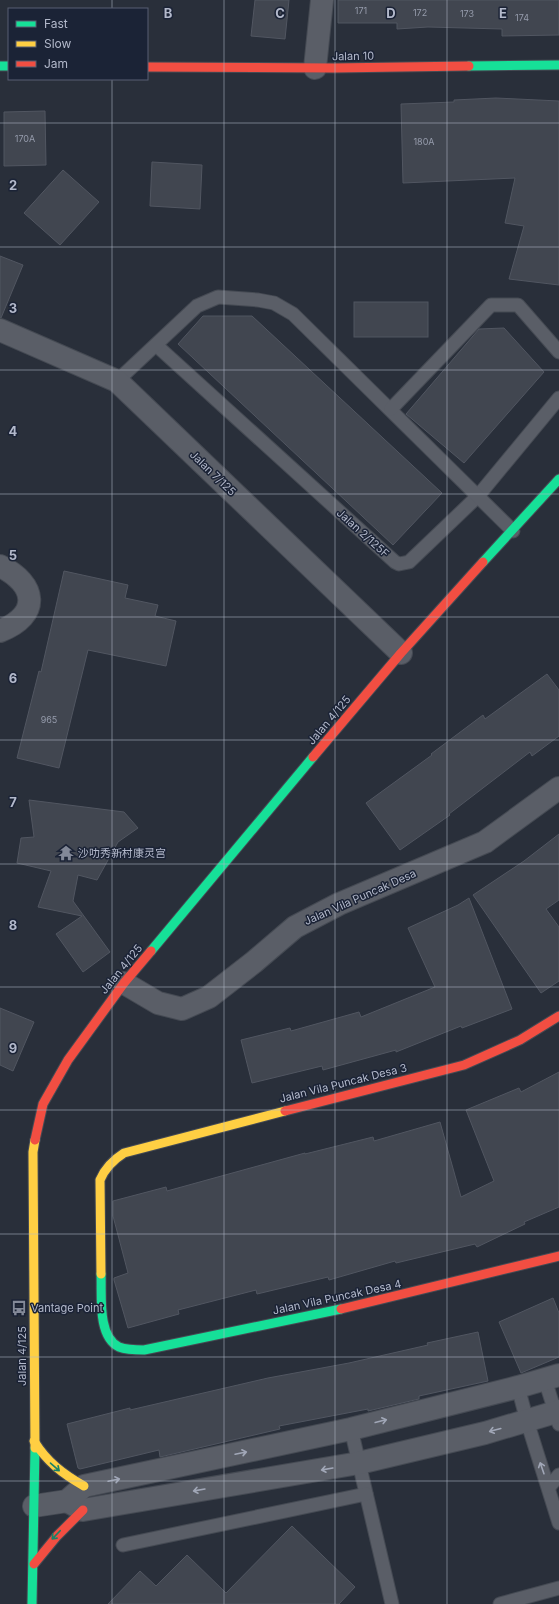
<svg xmlns="http://www.w3.org/2000/svg" width="559" height="1604" viewBox="0 0 559 1604" font-family="Inter,'Noto Sans SC',sans-serif">
  <style>
    .building { fill: #414650; stroke: #515661 }
    .lines { fill: none; stroke-linecap: round; stroke-linejoin: round }
    .lane-casing { stroke: #454a53; stroke-width: 15 }
    .street-casing { stroke: #454a53; stroke-width: 24 }
    .fast-casing { stroke: #454a53; stroke-width: 11 }
    .slow-casing { stroke: #454a53; stroke-width: 11 }
    .jam-casing { stroke: #454a53; stroke-width: 11 }
    .lane { stroke: #5a5e67; stroke-width: 13 }
    .street { stroke: #5a5e67; stroke-width: 22 }
    .fast { stroke: #16e098; stroke-width: 9 }
    .slow { stroke: #ffcf43; stroke-width: 9 }
    .jam { stroke: #f24e42; stroke-width: 9 }
    .oneway { stroke: #a1a7b7 }
    .oneway2 { stroke: #188267 }
    .grid { fill: none; stroke: #b3b9cb; stroke-width: 1; stroke-opacity: 0.55 }
    .labels { text-anchor: middle; stroke-width: 3; stroke-linejoin: round; paint-order: stroke }
    .number-label { font-size: 9px; fill: #969cac }
    .street-label { font-size: 11px; fill: #b3b9cb; stroke: #1b2336 }
    .poi-label { font-size: 11px; fill: #b3b9cb; stroke: #1b2336; text-anchor: start }
    .grid-label { font-size: 13px; text-anchor: middle; font-weight: bold; fill: #b3b9cb; stroke: #1b2336; stroke-width: 3; stroke-linejoin: round; paint-order: stroke }
  </style>
  <rect width="100%" height="100%" fill="#292f3a"/>
  <g class="building">
    <path d="M255,0H289L285,39L251,36Z"/>
    <path d="M338,0H559V35L502,36V29L428,27L397,29V23H338Z"/>
    <path d="M496,98L559,101V285L509,279L524,226L505,223L515,178L403,183L401,104L454,102V100Z"/>
    <path d="M45,111L46,165L4,166V112Z"/>
    <path d="M152,162L202,165L200,209L150,206Z"/>
    <path d="M63,170L99,202L60,245L24,213Z"/>
    <path d="M0,256L23,265L1,318H0Z"/>
    <rect x="354" y="302" width="74" height="35"/>
    <path d="M203,316H252L442,493L393,545L178,344Z"/>
    <path d="M504,328L544,372L464,463L406,414L479,329Z"/>
    <path d="M64,571L128,585L125,598L158,605L155,616L176,621L166,666L88,650L59,768L17,758L39,671L41,672Z"/>
    <path d="M547,674L559,690V736L532,756L530,752L449,814L450,815L400,850L366,803L432,755L431,754L483,715L485,719Z"/>
    <path d="M29,800L124,812L138,828L118,842L97,880L78,875L73,901L110,952L83,972L56,934L82,916L38,907L51,871L17,863L21,838L34,837Z"/>
    <path d="M559,834V900L546,909L559,927V981L541,993L473,895L524,861Z"/>
    <path d="M469,898L512,1009L462,1028L461,1026L396,1052V1050L323,1070L322,1066L252,1083L241,1040L290,1028L291,1031L359,1012L361,1017L435,987L408,928L458,905Z"/>
    <path d="M0,1008L34,1022L13,1071L0,1065Z"/>
    <path d="M559,1072V1207L524,1222L525,1224L477,1247L475,1244L396,1263L395,1261L329,1280L328,1277L257,1294L256,1290L178,1310L179,1314L128,1328L114,1280V1278L128,1273L113,1216V1201L166,1187L167,1191L305,1153V1154L373,1137L374,1141L440,1122L461,1197L494,1181L466,1110L519,1088L521,1092Z"/>
    <path d="M553,1298L559,1313V1357L521,1373L499,1322Z"/>
    <path d="M478,1332L488,1381L419,1396V1399L368,1411V1409L279,1426L280,1429L160,1457L159,1450L80,1469L78,1468L67,1424L130,1408V1410L268,1378L349,1363L428,1345L427,1343Z"/>
    <path d="M292,1526L355,1587L339,1604H108L140,1571L156,1586L187,1555L226,1593Z"/>
  </g>
  <g class="lines">
    <defs>
      <g id="lane">
        <path d="M156,345L395,562L399,564L409,562L478,496L559,398"/>
        <path d="M117,381L197,306L218,297L258,300L274,303L293,314L513,531"/>
        <path d="M391,409L491,305H518L559,352"/>
        <path d="M545,1380L559,1424"/>
        <path d="M518,1387L527,1421L559,1523"/>
        <path d="M351,1429L392,1604"/>
        <path d="M549,1487L559,1475"/>
        <path d="M123,1545L366,1494"/>
        <path d="M500,1604L559,1588"/>
      </g>
      <g id="street">
        <path d="M315,68L322,0"/>
        <path d="M0,330L117,381L401,653"/>
        <path d="M0,566C37,584 41,615 0,631"/>
        <path d="M124,983L158,1003L182,1009L209,997L254,962L295,927L339,904L485,842L559,788"/>
        <path d="M67,1501L83,1510L359,1463L485,1433L559,1411"/>
        <path d="M34,1506L67,1501L84,1486L351,1429L518,1387L559,1375"/>
      </g>
      <g id="fast">
        <path d="M0,66H9"/>
        <path d="M469,66L559,65"/>
        <path d="M483,562L559,479"/>
        <path d="M151,951L313,757"/>
        <path d="M101,1274C102,1295 97,1336 119,1347C127,1350 136,1350 144,1350L341,1309"/>
        <path d="M32,1604L35,1448"/>
      </g>
      <g id="slow">
        <path d="M101,1274L100,1180C105,1168 113,1160 124,1153L285,1111"/>
        <path d="M34,1441C47,1462 63,1474 84,1486"/>
        <path d="M35,1448L33,1152L35,1140"/>
      </g>
      <g id="jam">
        <path d="M147,67L334,68L469,66"/>
        <path d="M313,757L401,653L483,562"/>
        <path d="M285,1111L464,1065L520,1040L559,1016"/>
        <path d="M35,1140L43,1104L68,1060L124,983L151,951"/>
        <path d="M341,1309L559,1256"/>
        <path d="M34,1564L57,1536L83,1510"/>
      </g>
    </defs>
    <use href="#lane" class="lane-casing"/>
    <use href="#street" class="street-casing"/>
    <use href="#fast" class="fast-casing"/>
    <use href="#slow" class="slow-casing"/>
    <use href="#jam" class="jam-casing"/>
    <use href="#lane" class="lane"/>
    <use href="#street" class="street"/>
    <use href="#fast" class="fast"/>
    <use href="#slow" class="slow"/>
    <use href="#jam" class="jam"/>
  </g>
  <defs><path id="oneway-shaft" d="M-6 0H5M1.5-3L5.5 0L1.5 3" fill="none" stroke-width="1.6" stroke-linecap="round" stroke-linejoin="round"/></defs>
  <g class="oneway">
    <use href="#oneway-shaft" transform="translate(381 1421) rotate(-14)"/>
    <use href="#oneway-shaft" transform="translate(495 1430) rotate(165)"/>
    <use href="#oneway-shaft" transform="translate(241 1453) rotate(-12)"/>
    <use href="#oneway-shaft" transform="translate(542 1468) rotate(-109)"/>
    <use href="#oneway-shaft" transform="translate(327 1469) rotate(170)"/>
    <use href="#oneway-shaft" transform="translate(114 1480) rotate(-12)"/>
    <use href="#oneway-shaft" transform="translate(199 1490) rotate(170)"/>
  </g>
  <g class="oneway2">
    <use href="#oneway-shaft" transform="translate(55 1467) rotate(41)"/>
    <use href="#oneway-shaft" transform="translate(56 1535) rotate(134)"/>
  </g>
  <path class="grid" d="M112,0V9M224,0V1604M335,0V1604M447,0V1604M112,79V1604M0,123H559M0,247H559M0,370H559M0,494H559M0,617H559M0,740H559M0,864H559M0,987H559M0,1110H559M0,1234H559M0,1357H559M0,1481H559"/>
  <defs>
    <symbol id="temple-bare" viewBox="-9 -9 18 18"><path d="M0-6L5-2H3V0L6.5 2.5H4V6H1.5V3h-3V6H-4V2.5H-6.5L-3 0V-2H-5Z" fill="#838998" stroke="#1b2336" stroke-width="2.5" paint-order="stroke"/></symbol>
    <symbol id="bus-bare" viewBox="-9 -9 18 18"><path d="M-5-6H5V4H4V6H2V4H-2V6H-4V4H-5ZM-3.5-4V0h7V-4ZM-3.5 1.2v1.5H-2V1.2ZM2 1.2v1.5H3.5V1.2Z" fill="#838998" stroke="#1b2336" stroke-width="2.5" paint-order="stroke"/></symbol>
  </defs>
  <g fill-rule="evenodd">
    <use href="#temple-bare" x="55" y="842" width="22" height="22"/>
    <use href="#bus-bare" x="8" y="1297" width="22" height="22"/>
  </g>
  <g class="labels">
    <g class="number-label">
      <text x="361" y="14">171</text>
      <text x="420" y="16">172</text>
      <text x="467" y="17">173</text>
      <text x="522" y="21">174</text>
      <text x="25" y="142">170A</text>
      <text x="424" y="145">180A</text>
      <text x="49" y="723">965</text>
    </g>
    <g class="street-label">
      <text transform="translate(353 56) rotate(-1)" y="4">Jalan 10</text>
      <text transform="translate(213 473) rotate(44)" y="4">Jalan 7/125</text>
      <text transform="translate(363 533) rotate(42)" y="4">Jalan 2/125F</text>
      <text transform="translate(329 720) rotate(-50)" y="4">Jalan 4/125</text>
      <text transform="translate(360 897) rotate(-24)" y="4">Jalan Vila Puncak Desa</text>
      <text transform="translate(121 969) rotate(-51)" y="4">Jalan 4/125</text>
      <text transform="translate(343 1083) rotate(-14)" y="4">Jalan Vila Puncak Desa 3</text>
      <text transform="translate(337 1297) rotate(-12)" y="4">Jalan Vila Puncak Desa 4</text>
      <text transform="translate(22 1356) rotate(-90)" y="4">Jalan 4/125</text>
    </g>
    <g class="poi-label">
      <text x="78" y="857">沙叻秀新村康灵宫</text>
      <text x="31" y="1312">Vantage Point</text>
    </g>
  </g>
  <g class="grid-label">
    <text x="168" y="18">B</text>
    <text x="280" y="18">C</text>
    <text x="391" y="18">D</text>
    <text x="503" y="18">E</text>
    <text x="13" y="190">2</text>
    <text x="13" y="313">3</text>
    <text x="13" y="436">4</text>
    <text x="13" y="560">5</text>
    <text x="13" y="683">6</text>
    <text x="13" y="807">7</text>
    <text x="13" y="930">8</text>
    <text x="13" y="1053">9</text>
  </g>
  <rect x="8" y="8" width="140" height="72" fill="#1b2336" stroke="#585f72"/>
  <rect x="16" y="21" width="20" height="6" fill="#16e098" stroke="#585f72"/>
  <text x="44" y="28" font-size="12" fill="#b3b9cb">Fast</text>
  <rect x="16" y="41" width="20" height="6" fill="#ffcf43" stroke="#585f72"/>
  <text x="44" y="48" font-size="12" fill="#b3b9cb">Slow</text>
  <rect x="16" y="61" width="20" height="6" fill="#f24e42" stroke="#585f72"/>
  <text x="44" y="68" font-size="12" fill="#b3b9cb">Jam</text>
</svg>
